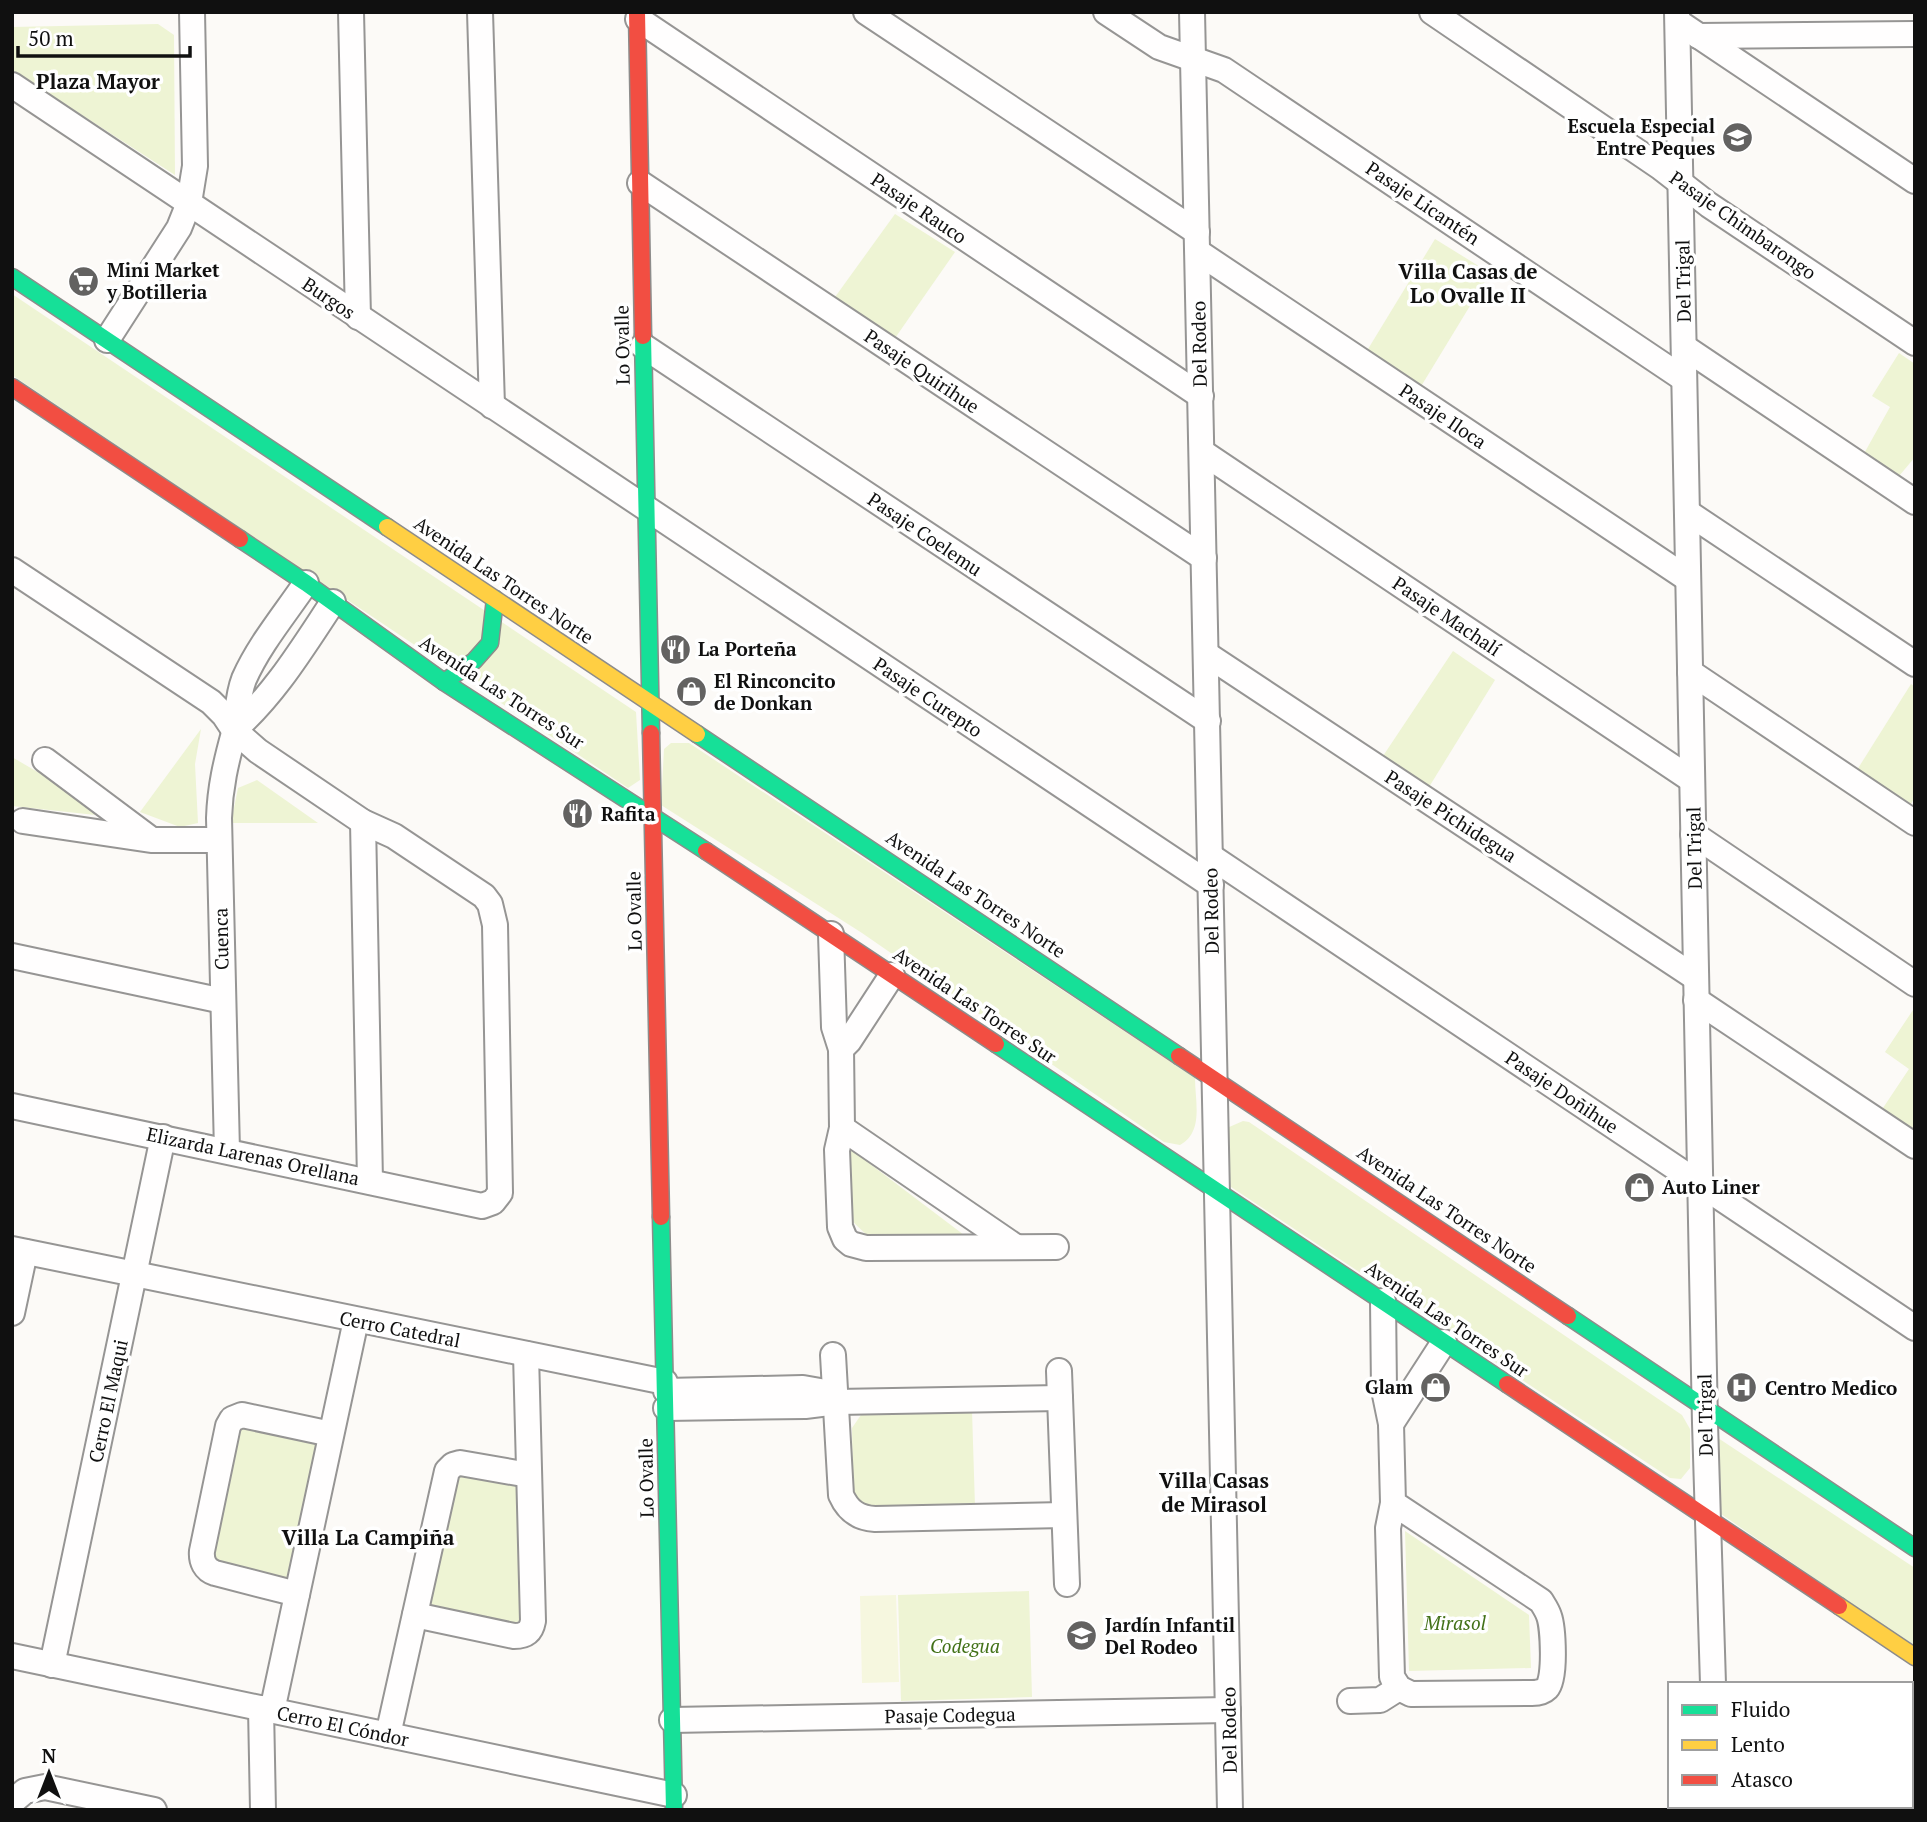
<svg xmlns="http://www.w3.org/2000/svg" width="1927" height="1822" viewBox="0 0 1927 1822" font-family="'PT Serif',serif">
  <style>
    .green { fill: #eef4d4 }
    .pitch { fill: #f6f7df }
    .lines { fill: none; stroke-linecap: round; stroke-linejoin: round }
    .street-casing { stroke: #969594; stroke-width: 28 }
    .fast-casing { stroke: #8d8c8b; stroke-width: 19 }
    .slow-casing { stroke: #8d8c8b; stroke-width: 19 }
    .jam-casing { stroke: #8d8c8b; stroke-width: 19 }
    .street { stroke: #fffefe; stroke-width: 24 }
    .fast { stroke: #16e098; stroke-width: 16 }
    .slow { stroke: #ffcf43; stroke-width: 16 }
    .jam { stroke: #f24e42; stroke-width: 16 }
    .labels { text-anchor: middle; stroke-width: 7; stroke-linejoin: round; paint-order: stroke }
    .poi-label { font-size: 19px; font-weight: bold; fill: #101010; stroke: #fff; text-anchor: start }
    .street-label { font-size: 19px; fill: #101010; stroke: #fff }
    .park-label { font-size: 19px; font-style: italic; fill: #427118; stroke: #fff }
    .neighbourhood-label { font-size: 21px; font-weight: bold; fill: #101010; stroke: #fff }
  </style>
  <rect width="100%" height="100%" fill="#fcfaf7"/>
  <g class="green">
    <path d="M158,24L174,35L175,175L12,70V27Z"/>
    <path d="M895,214L955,252L893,341L830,304Z"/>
    <path d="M1435,239L1490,273L1420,388L1365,354Z"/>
    <path d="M12,294L636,712L640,780L628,788L12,375Z"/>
    <path d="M1899,353L1915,364V457L1894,482L1861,459L1890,407L1872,396Z"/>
    <path d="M1453,651L1495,680L1429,787L1383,756Z"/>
    <path d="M1911,684L1915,687V797L1911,804L1857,770Z"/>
    <path d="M201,729L195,764L198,823L180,827L140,812Z"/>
    <path d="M671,743H689L1195,1078C1195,1101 1204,1132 1180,1145L1164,1142L862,933L661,805L664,749Z"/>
    <path d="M12,757L114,817L12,806Z"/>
    <path d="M257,780L318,823H231L238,788Z"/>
    <path d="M1915,1007V1129L1911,1135L1879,1114L1909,1069L1885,1052Z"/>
    <path d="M1243,1121L1249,1122L1682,1415L1690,1429V1468L1681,1479L1670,1478L1225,1183L1227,1128Z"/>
    <path d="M845,1145L968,1238L874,1242L849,1218Z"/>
    <path d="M972,1411L975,1507L867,1508L853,1493L852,1428L863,1412Z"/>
    <path d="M238,1426L319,1441L289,1581L217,1567L208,1556Z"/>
    <path d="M1718,1438L1915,1568V1647L1718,1512Z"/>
    <path d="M455,1470L518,1482L522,1618L515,1624L430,1610L426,1598Z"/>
    <path d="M1405,1531L1529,1615L1531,1668L1409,1671Z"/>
    <path d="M1029,1591L1032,1697L901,1701L898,1595Z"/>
  </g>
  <path class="pitch" d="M896,1595L899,1682L862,1683L860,1596Z"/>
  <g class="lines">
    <defs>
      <g id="street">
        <path d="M351,12L358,317"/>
        <path d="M480,12L492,406"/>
        <path d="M866,12L1197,232"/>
        <path d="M1106,12L1159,47L1224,70L1684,379"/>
        <path d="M1192,12L1230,1810"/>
        <path d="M1432,12L1660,167L1709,205L1915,343"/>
        <path d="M1677,12L1705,1423L1713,1684"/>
        <path d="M638,19L1201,396"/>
        <path d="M1678,22L1915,181"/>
        <path d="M1698,36L1915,34"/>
        <path d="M12,85L1211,885"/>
        <path d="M640,183L1204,558"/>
        <path d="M1198,252L1688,579"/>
        <path d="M107,340L179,228L189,203L195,166L192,12"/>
        <path d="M643,346L1208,721"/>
        <path d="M1684,347L1915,502"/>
        <path d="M1202,452L1692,780"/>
        <path d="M1687,512L1915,664"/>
        <path d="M12,570L211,702L224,715L234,730L258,751L363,822L394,836L484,896L490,904L495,925L500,1193L493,1202L482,1206L12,1106"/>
        <path d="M1206,654L1696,978"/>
        <path d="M1690,672L1915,823"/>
        <path d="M234,730C275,694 303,647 333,602"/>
        <path d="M45,760L148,837"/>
        <path d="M23,821L151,840H219"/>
        <path d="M363,822L370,1181"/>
        <path d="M1693,834L1915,984"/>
        <path d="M1210,856L1915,1328"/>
        <path d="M831,934L834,1027L841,1049L842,1128L837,1150L840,1227L845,1239L851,1244L866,1248L1056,1247"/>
        <path d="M12,956L223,1001"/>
        <path d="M1696,1000L1915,1146"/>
        <path d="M841,1049L849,1041L892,975"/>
        <path d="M842,1128L1016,1247"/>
        <path d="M227,1151L219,818C220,787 226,762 234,733C238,715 237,697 244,679C259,645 285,614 306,583"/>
        <path d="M12,1249L665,1382"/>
        <path d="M1383,1301L1384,1390L1391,1424L1393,1503L1388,1528L1392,1677L1399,1688L1411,1694L1532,1693C1538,1693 1543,1692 1547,1688C1556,1679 1553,1627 1549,1616C1547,1610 1544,1606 1541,1601L1393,1503"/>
        <path d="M12,1313L25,1252"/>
        <path d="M833,1355L841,1495C848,1511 858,1518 875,1519L1064,1515"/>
        <path d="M1059,1371L1067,1584"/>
        <path d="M666,1391L803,1388L820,1391L837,1402"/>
        <path d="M666,1408L805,1406L837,1402L1060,1398"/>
        <path d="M1391,1424L1444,1342"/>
        <path d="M297,1594L215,1573C205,1570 201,1561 202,1551L228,1426L232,1419L242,1415L331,1434"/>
        <path d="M415,1615L514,1636C525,1636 531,1632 533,1621L526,1354"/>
        <path d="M12,1656L674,1795"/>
        <path d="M52,1665L163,1137"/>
        <path d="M1350,1701L1380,1700L1399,1688"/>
        <path d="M261,1708L263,1810"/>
        <path d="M272,1711L356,1320"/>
        <path d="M672,1720L1228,1710"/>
        <path d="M388,1735L447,1471L453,1465L460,1463L529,1475"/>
        <path d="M12,1802L25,1791L45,1787L154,1810"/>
        <path d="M1717,1806V1810"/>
      </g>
      <g id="fast">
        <path d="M12,277L387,527"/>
        <path d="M643,336L651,733"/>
        <path d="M240,539L306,583L444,682L706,851"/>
        <path d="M444,682L474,661L490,643L495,599"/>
        <path d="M697,734L1179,1056"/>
        <path d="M996,1044L1507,1384"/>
        <path d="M661,1217L674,1810"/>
        <path d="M1568,1316L1915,1548"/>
      </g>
      <g id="slow">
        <path d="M387,527L697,734"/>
        <path d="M1839,1606L1915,1657"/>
      </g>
      <g id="jam">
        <path d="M637,12L643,336"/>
        <path d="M12,387L240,539"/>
        <path d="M651,733L661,1217"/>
        <path d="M706,851L996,1044"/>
        <path d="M1179,1056L1568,1316"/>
        <path d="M1507,1384L1839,1606"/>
      </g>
    </defs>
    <use href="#street" class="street-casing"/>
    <use href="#fast" class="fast-casing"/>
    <use href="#slow" class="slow-casing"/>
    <use href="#jam" class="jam-casing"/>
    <use href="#street" class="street"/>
    <use href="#fast" class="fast"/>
    <use href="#slow" class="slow"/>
    <use href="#jam" class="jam"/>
  </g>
  <defs>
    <symbol id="school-disc" viewBox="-11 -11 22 22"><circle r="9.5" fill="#636261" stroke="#fff"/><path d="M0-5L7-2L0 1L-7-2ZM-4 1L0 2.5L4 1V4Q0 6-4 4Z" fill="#fff"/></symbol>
    <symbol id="supermarket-disc" viewBox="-11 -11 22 22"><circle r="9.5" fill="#636261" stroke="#fff"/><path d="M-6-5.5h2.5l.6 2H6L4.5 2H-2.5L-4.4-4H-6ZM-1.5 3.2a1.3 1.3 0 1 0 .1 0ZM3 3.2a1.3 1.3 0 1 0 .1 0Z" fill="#fff"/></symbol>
    <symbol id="restaurant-disc" viewBox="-11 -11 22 22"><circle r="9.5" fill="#636261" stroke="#fff"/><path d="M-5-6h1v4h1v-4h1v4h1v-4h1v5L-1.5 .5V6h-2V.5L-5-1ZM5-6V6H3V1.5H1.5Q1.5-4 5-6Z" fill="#fff"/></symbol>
    <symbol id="shop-disc" viewBox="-11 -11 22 22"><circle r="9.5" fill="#636261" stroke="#fff"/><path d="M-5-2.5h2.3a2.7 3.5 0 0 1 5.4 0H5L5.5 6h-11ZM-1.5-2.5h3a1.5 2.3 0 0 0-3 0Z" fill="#fff"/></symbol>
    <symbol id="hospital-disc" viewBox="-11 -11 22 22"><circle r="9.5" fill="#636261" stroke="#fff"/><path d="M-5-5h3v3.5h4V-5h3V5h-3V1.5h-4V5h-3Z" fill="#fff"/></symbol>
  </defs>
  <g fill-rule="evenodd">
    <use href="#school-disc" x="1720" y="120" width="35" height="35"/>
    <use href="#supermarket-disc" x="66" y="264" width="35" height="35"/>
    <use href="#restaurant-disc" x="658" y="632" width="35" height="35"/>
    <use href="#shop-disc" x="674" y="674" width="35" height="35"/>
    <use href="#restaurant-disc" x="560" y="796" width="35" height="35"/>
    <use href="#shop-disc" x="1622" y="1170" width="35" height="35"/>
    <use href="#shop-disc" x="1418" y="1370" width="35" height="35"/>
    <use href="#hospital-disc" x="1724" y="1370" width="35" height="35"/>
    <use href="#school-disc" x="1064" y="1618" width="35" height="35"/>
  </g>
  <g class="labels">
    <g class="poi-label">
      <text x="1715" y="133" text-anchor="end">Escuela Especial<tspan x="1715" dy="22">Entre Peques</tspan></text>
      <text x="107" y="277">Mini Market<tspan x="107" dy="22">y Botilleria</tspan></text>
      <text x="698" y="656">La Porteña</text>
      <text x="714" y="688">El Rinconcito<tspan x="714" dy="22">de Donkan</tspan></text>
      <text x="601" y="821">Rafita</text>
      <text x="1662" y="1194">Auto Liner</text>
      <text x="1413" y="1394" text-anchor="end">Glam</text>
      <text x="1765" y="1395">Centro Medico</text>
      <text x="1105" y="1632">Jardín Infantil<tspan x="1105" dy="22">Del Rodeo</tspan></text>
    </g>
    <g class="street-label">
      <text transform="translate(1423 203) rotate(34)" y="7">Pasaje Licantén</text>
      <text transform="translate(919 208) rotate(34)" y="7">Pasaje Rauco</text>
      <text transform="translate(1743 225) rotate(35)" y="7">Pasaje Chimbarongo</text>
      <text transform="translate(1683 281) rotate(-91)" y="7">Del Trigal</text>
      <text transform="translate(329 298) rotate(34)" y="7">Burgos</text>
      <text transform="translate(1199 344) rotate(-91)" y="7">Del Rodeo</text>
      <text transform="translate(622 345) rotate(-91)" y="7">Lo Ovalle</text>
      <text transform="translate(922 371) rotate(34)" y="7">Pasaje Quirihue</text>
      <text transform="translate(1443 416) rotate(34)" y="7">Pasaje Iloca</text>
      <text transform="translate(925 534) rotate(34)" y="7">Pasaje Coelemu</text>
      <text transform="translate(504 580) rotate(34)" y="7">Avenida Las Torres Norte</text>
      <text transform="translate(1447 616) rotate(34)" y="7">Pasaje Machalí</text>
      <text transform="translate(502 692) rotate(33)" y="7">Avenida Las Torres Sur</text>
      <text transform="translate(928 697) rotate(34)" y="7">Pasaje Curepto</text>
      <text transform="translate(1451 816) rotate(33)" y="7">Pasaje Pichidegua</text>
      <text transform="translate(1694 848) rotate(-91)" y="7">Del Trigal</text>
      <text transform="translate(976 894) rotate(34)" y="7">Avenida Las Torres Norte</text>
      <text transform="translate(634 911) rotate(-91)" y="7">Lo Ovalle</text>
      <text transform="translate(1211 911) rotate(-91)" y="7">Del Rodeo</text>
      <text transform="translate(221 939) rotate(-91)" y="7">Cuenca</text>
      <text transform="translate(975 1005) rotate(34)" y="7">Avenida Las Torres Sur</text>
      <text transform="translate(1562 1092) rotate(34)" y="7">Pasaje Doñihue</text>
      <text transform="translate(253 1156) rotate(12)" y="7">Elizarda Larenas Orellana</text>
      <text transform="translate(1447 1209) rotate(34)" y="7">Avenida Las Torres Norte</text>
      <text transform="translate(1447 1319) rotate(34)" y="7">Avenida Las Torres Sur</text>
      <text transform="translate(400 1329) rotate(11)" y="7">Cerro Catedral</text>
      <text transform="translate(108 1401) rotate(-78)" y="7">Cerro El Maqui</text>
      <text transform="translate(1705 1415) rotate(-91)" y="7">Del Trigal</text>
      <text transform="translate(646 1478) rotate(-91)" y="7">Lo Ovalle</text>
      <text transform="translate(950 1715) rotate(-1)" y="7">Pasaje Codegua</text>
      <text transform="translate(343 1726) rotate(12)" y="7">Cerro El Cóndor</text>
      <text transform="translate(1229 1730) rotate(-91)" y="7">Del Rodeo</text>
    </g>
    <g class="park-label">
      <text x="1455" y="1630">Mirasol</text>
      <text x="965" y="1653">Codegua</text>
    </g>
    <g class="neighbourhood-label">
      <text x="98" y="89">Plaza Mayor</text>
      <text x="1468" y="279">Villa Casas de<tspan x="1468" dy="24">Lo Ovalle II</tspan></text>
      <text x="1214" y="1488">Villa Casas<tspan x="1214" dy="24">de Mirasol</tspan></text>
      <text x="368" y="1545">Villa La Campiña</text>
    </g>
  </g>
  <rect width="1927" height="1822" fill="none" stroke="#101010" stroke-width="28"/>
  <rect x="1668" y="1682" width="245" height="126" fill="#ffffff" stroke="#9f9f9f" stroke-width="2"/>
  <rect x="1682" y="1705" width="35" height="10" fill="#16e098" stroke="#9f9f9f" stroke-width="2"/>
  <text x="1731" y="1717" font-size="21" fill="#101010">Fluido</text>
  <rect x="1682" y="1740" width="35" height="10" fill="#ffcf43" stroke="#9f9f9f" stroke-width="2"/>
  <text x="1731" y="1752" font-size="21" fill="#101010">Lento</text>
  <rect x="1682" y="1775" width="35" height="10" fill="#f24e42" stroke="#9f9f9f" stroke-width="2"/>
  <text x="1731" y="1787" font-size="21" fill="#101010">Atasco</text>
  <g transform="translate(49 1773)" stroke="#ffffff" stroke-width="5" paint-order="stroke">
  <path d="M0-5L12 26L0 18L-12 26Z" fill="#101010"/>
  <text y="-10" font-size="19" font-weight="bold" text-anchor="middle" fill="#101010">N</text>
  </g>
  <path d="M18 46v10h172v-10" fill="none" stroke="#101010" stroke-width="3.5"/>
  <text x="28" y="46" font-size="21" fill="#101010" stroke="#ffffff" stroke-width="5" paint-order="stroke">50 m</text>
</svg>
